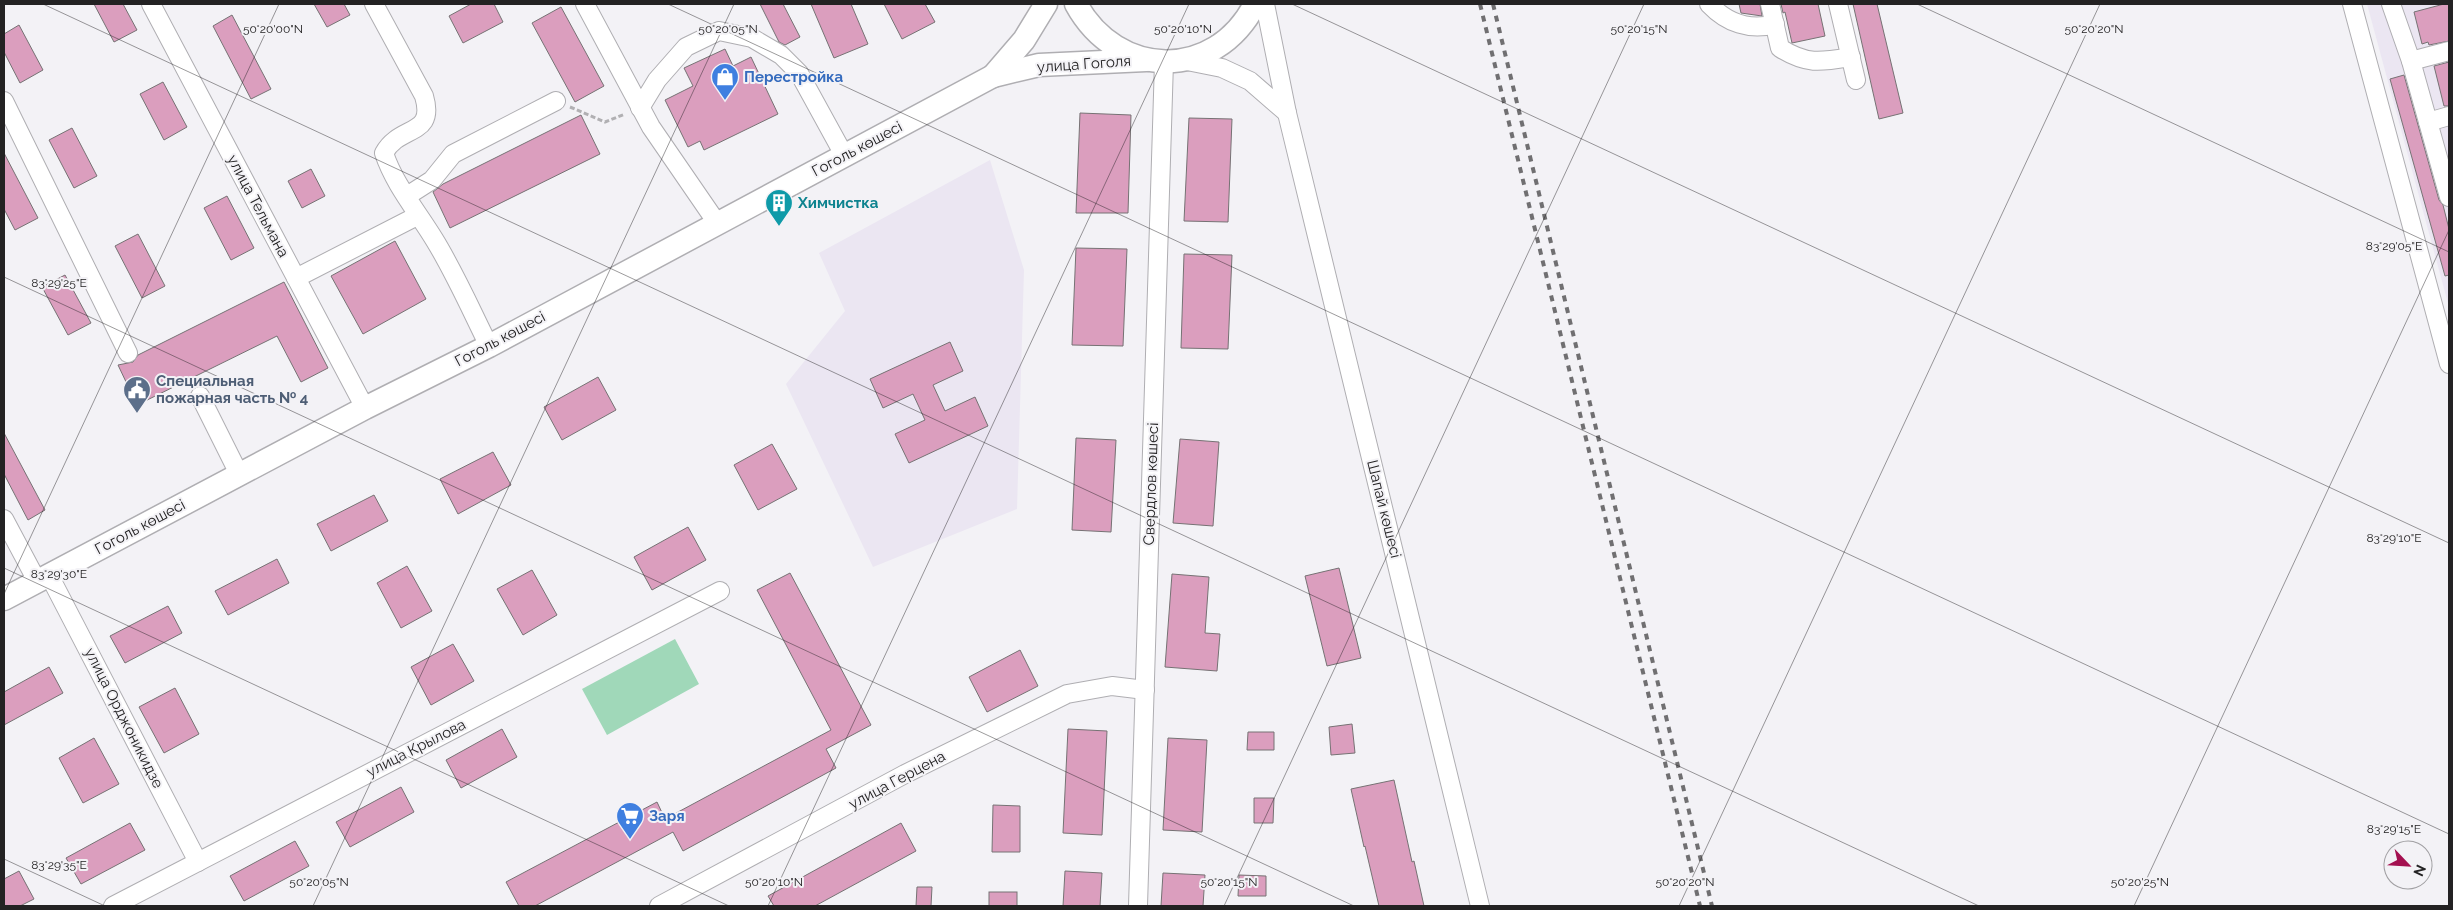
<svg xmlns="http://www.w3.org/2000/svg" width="2453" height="910" viewBox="0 0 2453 910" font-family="Raleway,sans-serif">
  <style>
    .built { fill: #ebe6f2 }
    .green { fill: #a0d8b9 }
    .building { fill: #db9ebe; stroke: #767274 }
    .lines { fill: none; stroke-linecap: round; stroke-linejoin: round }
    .minor-casing { stroke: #afaeb2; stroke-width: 20 }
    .major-casing { stroke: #afaeb2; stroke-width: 25 }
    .path { stroke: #b1b0b3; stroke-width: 3; stroke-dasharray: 5 2.5; stroke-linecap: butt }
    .minor { stroke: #fff; stroke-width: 18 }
    .major { stroke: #fff; stroke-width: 22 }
    .rail { stroke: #706f71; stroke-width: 4; stroke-dasharray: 6 6; stroke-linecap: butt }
    .ticks { fill: none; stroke: #232223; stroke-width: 1; stroke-opacity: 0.45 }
    .labels { text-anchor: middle; stroke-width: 4; stroke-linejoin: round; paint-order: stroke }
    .street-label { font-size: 15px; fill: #232223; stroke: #f3f2f6 }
    .shop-label { font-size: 15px; font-weight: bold; fill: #366cbe; stroke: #f3f2f6; text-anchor: start }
    .culture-label { font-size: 15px; font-weight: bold; fill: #0d838f; stroke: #f3f2f6; text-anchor: start }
    .service-label { font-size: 15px; font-weight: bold; fill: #4e5e75; stroke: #f3f2f6; text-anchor: start }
    .ticks-label { font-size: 12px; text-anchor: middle; fill: #232223; stroke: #f3f2f6; stroke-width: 4; stroke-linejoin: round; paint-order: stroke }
  </style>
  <rect width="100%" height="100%" fill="#f3f2f6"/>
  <g class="built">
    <path d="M2367,4H2449V307Z"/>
    <path d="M990,160L1024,270L1017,509L873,567L786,384L845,311L819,253Z"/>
  </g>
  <path class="green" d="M675,639L699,684L607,735L582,689Z"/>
  <g class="building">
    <path d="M94,4H123L137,30L114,42Z"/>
    <path d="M314,4H344L350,15L327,27Z"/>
    <path d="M471,4H494L503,22L463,43L449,16Z"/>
    <path d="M760,4H783L800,37L785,45L779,42Z"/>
    <path d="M811,4H851L868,44L834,58Z"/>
    <path d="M884,4H925L935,22L902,39Z"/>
    <path d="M1739,4H1760L1762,16L1741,13Z"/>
    <path d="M1781,4H1818L1825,36L1792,43L1785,12L1783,13Z"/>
    <path d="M1853,4H1877L1903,113L1879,119Z"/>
    <path d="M2444,4H2449V41L2429,45L2428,42L2422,44L2414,12Z"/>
    <path d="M561,7L604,86L575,102L532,23Z"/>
    <path d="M232,15L271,89L251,99L213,26Z"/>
    <path d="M19,25L43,70L20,83L4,52V34Z"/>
    <path d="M725,49L733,66L751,57L778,114L704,150L700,141L688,147L665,100L693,86L684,68Z"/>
    <path d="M2449,62V106H2444L2434,66Z"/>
    <path d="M2404,75L2439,200L2443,205L2449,229V275L2445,276L2390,79Z"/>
    <path d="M163,82L187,127L164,140L140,94Z"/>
    <path d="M1080,113L1131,115L1128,213H1076Z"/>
    <path d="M581,115L600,154L450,228L433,192L443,184Z"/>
    <path d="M1189,118L1232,119L1228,222L1184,221Z"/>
    <path d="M72,128L97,176L74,188L49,140Z"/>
    <path d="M4,153L38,218L15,230L4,209Z"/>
    <path d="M311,169L325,196L302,208L288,181Z"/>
    <path d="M227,196L254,248L231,260L204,208Z"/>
    <path d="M138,234L165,286L142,298L115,246Z"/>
    <path d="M395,241L426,299L363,334L331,276Z"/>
    <path d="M1076,248L1127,249L1123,346L1072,345Z"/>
    <path d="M1184,254L1232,255L1228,349L1181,348Z"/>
    <path d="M65,275L91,323L68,335L42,287Z"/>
    <path d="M284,282L328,368L301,382L277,336L137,405L118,365L133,362L138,355Z"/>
    <path d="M950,342L963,371L933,385L945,411L975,397L988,426L909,463L895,434L925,420L913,394L883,408L870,379Z"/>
    <path d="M598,377L616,410L562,440L544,407Z"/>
    <path d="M4,433L45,510L28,520L4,474Z"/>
    <path d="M1076,438L1116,440L1111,532L1072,530Z"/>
    <path d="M1180,439L1219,442L1213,526L1173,523Z"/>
    <path d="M772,444L797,489L758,510L734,465Z"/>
    <path d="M493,452L511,485L458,514L440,479Z"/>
    <path d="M374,495L388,521L331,551L317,524Z"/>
    <path d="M688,527L706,560L652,590L634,557Z"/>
    <path d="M277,559L289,583L228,615L215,591Z"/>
    <path d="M407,566L432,611L401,628L377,583Z"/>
    <path d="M1339,568L1361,658L1327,666L1305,576Z"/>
    <path d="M532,570L557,615L523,635L497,589Z"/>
    <path d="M790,573L871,725L826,749L836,768L683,851L673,832L535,906H519L506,882L657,802L665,819L831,730L757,590Z"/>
    <path d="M1172,574L1209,577L1205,633L1220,634L1217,671L1165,667Z"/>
    <path d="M168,606L182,633L125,663L110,636Z"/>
    <path d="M453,644L474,681L431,705L411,667Z"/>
    <path d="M1020,650L1038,686L987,712L969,677Z"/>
    <path d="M49,667L63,693L4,725V692Z"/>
    <path d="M175,688L199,734L164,753L139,707Z"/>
    <path d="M1352,724L1355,753L1331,755L1329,727Z"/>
    <path d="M502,729L517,757L461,788L446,760Z"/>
    <path d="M1068,729L1107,731L1102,835L1063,833Z"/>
    <path d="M1248,732H1274V750H1247Z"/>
    <path d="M94,738L119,784L83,803L59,758Z"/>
    <path d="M1168,738L1207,740L1202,832L1163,830Z"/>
    <path d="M1394,780L1412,862L1414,861L1424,906H1379L1365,846L1364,847L1351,789Z"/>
    <path d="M401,787L414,812L350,847L336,822Z"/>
    <path d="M1254,798H1274L1273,823H1254Z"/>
    <path d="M993,805L1020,806V852H992Z"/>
    <path d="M130,823L145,850L81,884L66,858Z"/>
    <path d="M901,823L916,851L815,906H774L768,896Z"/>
    <path d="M295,841L309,866L244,901L230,876Z"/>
    <path d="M19,871L34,899L20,906H4V879Z"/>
    <path d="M1065,871L1102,873L1100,906H1063Z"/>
    <path d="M1163,873L1205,875L1203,906H1161Z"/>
    <path d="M1239,875L1266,876V896H1238Z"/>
    <path d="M917,887H932L931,906H916Z"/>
    <rect x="989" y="892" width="28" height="14"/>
  </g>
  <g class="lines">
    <defs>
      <g id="minor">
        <path d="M151,4L365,408"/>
        <path d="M374,4L424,96C436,137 400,124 384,153C394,184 417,211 434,239C455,273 471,310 489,346"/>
        <path d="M585,4L651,127L717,223"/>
        <path d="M1265,4L1287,113L1480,906"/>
        <path d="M1709,4C1727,23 1750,31 1775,24"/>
        <path d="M1770,4L1780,48C1807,65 1821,62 1851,57"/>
        <path d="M1838,4L1856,80"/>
        <path d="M2352,4L2449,364"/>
        <path d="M2391,4L2411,61L2449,197"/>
        <path d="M1182,60L1222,68L1250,81L1287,113"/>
        <path d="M2411,61L2449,51"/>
        <path d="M4,101L128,353"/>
        <path d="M640,108L657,80L686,47L719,31L752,38L781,55L799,73L844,155"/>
        <path d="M2428,122L2449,116"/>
        <path d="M407,196L432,180L453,154L556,101"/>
        <path d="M296,278L417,216"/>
        <path d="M200,396L239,474"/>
        <path d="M4,519L37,581"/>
        <path d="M49,575L198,862"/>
        <path d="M113,906L720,591"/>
        <path d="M659,906L905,774L1067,694L1112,686L1145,690"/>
        <path d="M1138,906L1164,62"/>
      </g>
      <g id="major">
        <path d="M1076,4C1117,79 1215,82 1255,4"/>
        <path d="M993,76L1024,40L1046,4"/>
        <path d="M4,599L365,408L489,346L993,76L1039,65L1146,60"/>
      </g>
    </defs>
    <use href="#minor" class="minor-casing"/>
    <use href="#major" class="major-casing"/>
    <path class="path" d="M570,107L605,122L625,114"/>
    <use href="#minor" class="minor"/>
    <use href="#major" class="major"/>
    <g class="rail">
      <path d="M1480,4L1700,906"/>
      <path d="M1493,4L1712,906"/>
    </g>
  </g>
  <path class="ticks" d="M43,4L1979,906M668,4L2449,834M1292,4L2449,543M1917,4L2449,252M4,277L1354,906M4,568L729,906M4,594L279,4M4,859L105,906M313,906L734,4M768,906L1189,4M1224,906L1644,4M1679,906L2100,4M2134,906L2449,230"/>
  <defs>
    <symbol id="shop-pin" viewBox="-11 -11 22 30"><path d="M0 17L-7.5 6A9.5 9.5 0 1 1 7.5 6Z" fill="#3f7fe0" stroke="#f3f2f6"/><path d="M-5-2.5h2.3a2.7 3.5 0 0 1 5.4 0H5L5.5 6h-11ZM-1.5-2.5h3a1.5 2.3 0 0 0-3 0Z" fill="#fff"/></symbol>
    <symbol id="building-pin" viewBox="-11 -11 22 30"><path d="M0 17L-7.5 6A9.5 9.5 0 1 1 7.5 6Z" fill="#0f9aa8" stroke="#f3f2f6"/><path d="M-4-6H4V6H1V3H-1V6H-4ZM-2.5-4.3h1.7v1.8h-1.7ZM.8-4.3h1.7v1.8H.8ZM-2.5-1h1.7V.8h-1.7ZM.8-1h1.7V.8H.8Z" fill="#fff"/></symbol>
    <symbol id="civic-pin" viewBox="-11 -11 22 30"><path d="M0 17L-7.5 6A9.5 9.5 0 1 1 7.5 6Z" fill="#5c6f8a" stroke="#f3f2f6"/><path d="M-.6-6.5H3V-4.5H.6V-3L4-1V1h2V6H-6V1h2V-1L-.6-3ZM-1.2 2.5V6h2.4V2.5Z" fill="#fff"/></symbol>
    <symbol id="supermarket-pin" viewBox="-11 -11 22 30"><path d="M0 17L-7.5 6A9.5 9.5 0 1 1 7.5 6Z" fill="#3f7fe0" stroke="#f3f2f6"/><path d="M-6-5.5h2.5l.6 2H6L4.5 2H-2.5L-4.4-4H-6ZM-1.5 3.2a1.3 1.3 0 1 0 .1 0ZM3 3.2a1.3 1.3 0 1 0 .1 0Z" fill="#fff"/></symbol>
  </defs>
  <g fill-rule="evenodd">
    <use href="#shop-pin" x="709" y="61" width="32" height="43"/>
    <use href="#building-pin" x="763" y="187" width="32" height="43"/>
    <use href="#civic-pin" x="121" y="374" width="32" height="43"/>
    <use href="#supermarket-pin" x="614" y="800" width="32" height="43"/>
  </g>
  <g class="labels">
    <g class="street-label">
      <text transform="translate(1084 64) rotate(-4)" y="5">улица Гоголя</text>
      <text transform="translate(857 149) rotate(-28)" y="5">Гоголь көшесі</text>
      <text transform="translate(258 206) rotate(62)" y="5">улица Тельмана</text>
      <text transform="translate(500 339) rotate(-28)" y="5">Гоголь көшесі</text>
      <text transform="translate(1151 484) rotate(-88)" y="5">Свердлов көшесі</text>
      <text transform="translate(1384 509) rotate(76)" y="5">Шапай көшесі</text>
      <text transform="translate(140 527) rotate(-28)" y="5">Гоголь көшесі</text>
      <text transform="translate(124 718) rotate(63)" y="5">улица Орджоникидзе</text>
      <text transform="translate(416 748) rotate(-27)" y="5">улица Крылова</text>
      <text transform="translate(897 780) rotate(-28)" y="5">улица Герцена</text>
    </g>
    <g class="shop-label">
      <text x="744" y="82">Перестройка</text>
      <text x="649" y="821">Заря</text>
    </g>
    <g class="culture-label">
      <text x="798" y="208">Химчистка</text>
    </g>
    <g class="service-label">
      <text x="156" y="386">Специальная<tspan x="156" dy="17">пожарная часть № 4</tspan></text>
    </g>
  </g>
  <g class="ticks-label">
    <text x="273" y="33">50°20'00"N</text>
    <text x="728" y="33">50°20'05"N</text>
    <text x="1183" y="33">50°20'10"N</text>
    <text x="1639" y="33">50°20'15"N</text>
    <text x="2094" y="33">50°20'20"N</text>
    <text x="2394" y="250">83°29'05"E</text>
    <text x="59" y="287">83°29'25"E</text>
    <text x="2394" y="542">83°29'10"E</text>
    <text x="59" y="578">83°29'30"E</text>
    <text x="2394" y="833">83°29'15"E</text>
    <text x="59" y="869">83°29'35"E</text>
    <text x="319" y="886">50°20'05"N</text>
    <text x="774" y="886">50°20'10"N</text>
    <text x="1229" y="886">50°20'15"N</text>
    <text x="1685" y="886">50°20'20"N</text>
    <text x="2140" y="886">50°20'25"N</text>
  </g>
  <rect width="2453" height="910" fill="none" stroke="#232223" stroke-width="10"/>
  <g transform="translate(2408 865) rotate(115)"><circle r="24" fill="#f3f2f6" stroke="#a09fa2"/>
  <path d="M0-4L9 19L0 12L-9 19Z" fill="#a41050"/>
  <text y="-8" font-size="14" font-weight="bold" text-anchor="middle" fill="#232223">N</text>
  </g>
</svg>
